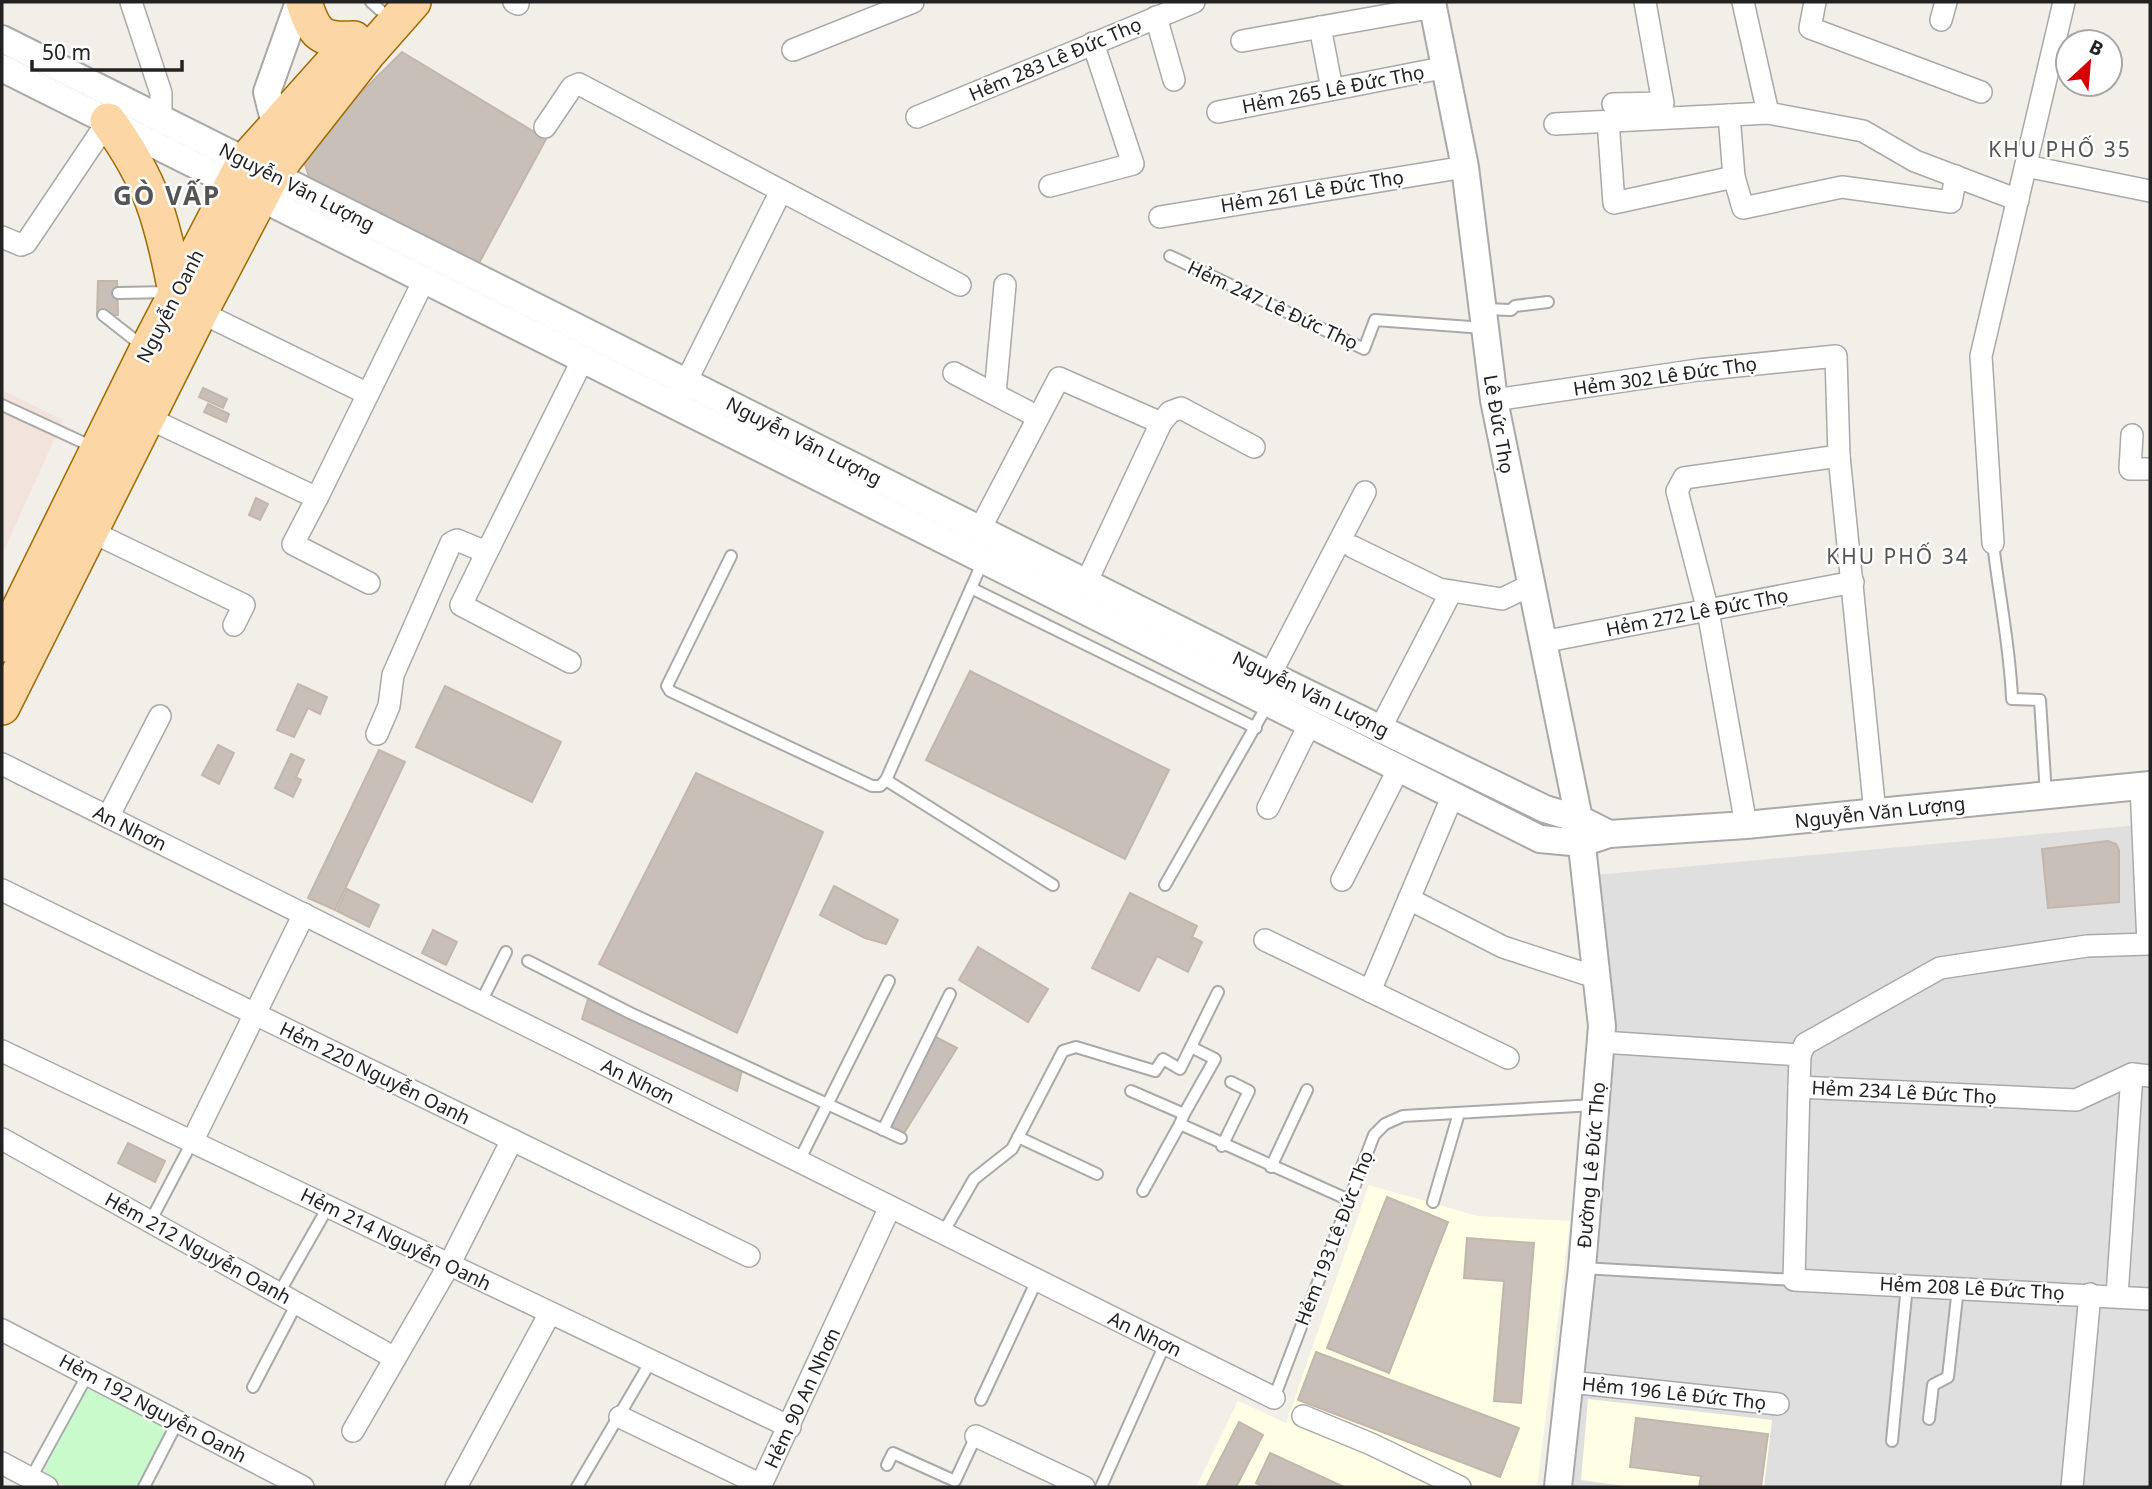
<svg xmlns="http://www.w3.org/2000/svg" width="2152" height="1489" viewBox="0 0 2152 1489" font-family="'Noto Sans',sans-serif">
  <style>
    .residential { fill: #e0dfdf }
    .education { fill: #ffffe5 }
    .military { fill: #f3e3dd }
    .park { fill: #c8facc }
    .building { fill: #c7bfb8; stroke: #c4b6ab; stroke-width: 2 }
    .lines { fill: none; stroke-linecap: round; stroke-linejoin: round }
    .service-casing { stroke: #a9a9a9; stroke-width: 14 }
    .minor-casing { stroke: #a9a9a9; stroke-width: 24 }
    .tertiary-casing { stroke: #a9a9a9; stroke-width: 30 }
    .primary-casing { stroke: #a06b00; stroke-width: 38 }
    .service { stroke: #fff; stroke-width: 10 }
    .minor { stroke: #fff; stroke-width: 21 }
    .tertiary { stroke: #fff; stroke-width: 26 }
    .primary { stroke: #fcd6a4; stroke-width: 35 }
    .labels { text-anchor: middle; stroke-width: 5; stroke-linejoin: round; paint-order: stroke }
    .street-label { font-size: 19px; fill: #222; stroke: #fff }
    .neighbourhood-label { font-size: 21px; letter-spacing: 2px; fill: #555; stroke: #fff }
    .district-label { font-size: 26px; font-weight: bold; letter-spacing: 2px; fill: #555; stroke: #fff }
  </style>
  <rect width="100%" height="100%" fill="#f2efe9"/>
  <path class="residential" d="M2150,824V1487H1556L1599,1024L1584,876Z"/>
  <g class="education">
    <path d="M1369,1185L1477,1216L1570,1221L1537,1487H1196L1238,1401L1286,1423Z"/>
    <path d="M1588,1399L1772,1420L1764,1487H1631L1581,1480Z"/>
  </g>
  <path class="military" d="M2,390L63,420L2,555Z"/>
  <path class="park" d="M89,1383L172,1425L139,1487H68L42,1474Z"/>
  <g class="building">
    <path d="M402,52L546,139L478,265L311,183L301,152Z"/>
    <path d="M98,281H117L118,315H97Z"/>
    <path d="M203,388L227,399L223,408L199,397Z"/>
    <path d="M208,404L229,414L226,422L204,412Z"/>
    <path d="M256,498L268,504L260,520L249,515Z"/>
    <path d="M970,671L1169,770L1125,859L926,760Z"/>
    <path d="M298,684L327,697L320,714L308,708L294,737L277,730Z"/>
    <path d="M445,686L561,742L532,802L416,747Z"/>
    <path d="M218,745L234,753L219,784L202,775Z"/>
    <path d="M379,750L405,762L335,910L308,898Z"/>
    <path d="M291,754L304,760L296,777L301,780L293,797L275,788Z"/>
    <path d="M696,773L823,832L737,1033L599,964Z"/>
    <path d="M2108,841L2116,844L2119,850V902L2048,908L2042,849Z"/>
    <path d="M834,886L898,920L886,944L865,938L820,915Z"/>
    <path d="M347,889L379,905L369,927L337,911Z"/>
    <path d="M1130,893L1197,926L1192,937L1202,942L1188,972L1157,956L1139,991L1092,968Z"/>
    <path d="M433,930L457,942L446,965L422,953Z"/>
    <path d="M978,947L1048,989L1028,1022L959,980Z"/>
    <path d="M588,999L743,1066L737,1091L582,1019Z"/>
    <path d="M930,1034L957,1048L901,1138L883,1130Z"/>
    <path d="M128,1143L165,1161L155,1182L118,1163Z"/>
    <path d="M1387,1197L1448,1222L1389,1373L1327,1348Z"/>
    <path d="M1467,1238L1534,1243L1521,1403L1494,1401L1504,1281L1464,1278Z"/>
    <path d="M1316,1352L1519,1428L1500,1477L1298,1400Z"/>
    <path d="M1636,1418L1768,1434L1761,1487H1699L1701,1476L1630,1467Z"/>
    <path d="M1239,1422L1263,1435L1236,1487H1206Z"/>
    <path d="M1270,1453L1344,1487H1264L1256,1483Z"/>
  </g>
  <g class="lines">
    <defs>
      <g id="service">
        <path d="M371,2L380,10"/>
        <path d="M1170,256L1364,349L1375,320L1484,328"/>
        <path d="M118,293L170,292"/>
        <path d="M1484,309L1511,310L1515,306L1548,302"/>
        <path d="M103,315L145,348"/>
        <path d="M2,405L95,448"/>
        <path d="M1993,543C1999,596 2010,646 2012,699L2040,700L2046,795"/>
        <path d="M731,556L667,686L670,691L872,786H880L886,780L983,561"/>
        <path d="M971,588L1256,728"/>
        <path d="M886,780L1053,885"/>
        <path d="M1165,885L1268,704"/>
        <path d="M528,961L630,1013L901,1138"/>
        <path d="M481,1002L506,952"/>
        <path d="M1131,1091L1184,1114L1180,1124L1349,1200"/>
        <path d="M1184,1114L1215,1059L1191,1047"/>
        <path d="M883,1130L950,994"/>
        <path d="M1018,1137L1097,1174"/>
        <path d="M1222,1146L1249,1091L1231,1082"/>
        <path d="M799,1161L889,981"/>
        <path d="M1271,1167L1307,1090"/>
        <path d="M1143,1191L1180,1124"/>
        <path d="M1433,1202L1459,1113"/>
        <path d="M150,1222L192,1142"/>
        <path d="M943,1233L974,1179L1012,1149L1063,1051L1076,1047L1155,1071L1163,1059L1180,1069L1218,992"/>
        <path d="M1582,1268L1794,1280"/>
        <path d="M279,1293L328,1207"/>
        <path d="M253,1387L297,1303"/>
        <path d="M1274,1398L1374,1135L1385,1124L1403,1116L1595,1105"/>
        <path d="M981,1400L1037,1280"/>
        <path d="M1929,1419L1933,1385L1948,1377L1958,1288"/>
        <path d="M1892,1441L1907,1285"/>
        <path d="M887,1465L893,1453L955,1481L976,1436"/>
        <path d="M31,1478L88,1374"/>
        <path d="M144,1487L178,1421"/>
        <path d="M577,1487L651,1361"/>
        <path d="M1101,1487L1165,1344"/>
      </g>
      <g id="minor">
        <path d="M131,2L161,93V107L157,117"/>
        <path d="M514,2L518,4"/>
        <path d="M1743,2L1768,113"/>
        <path d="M1815,2L1810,28L1981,92"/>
        <path d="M1156,17L1174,80"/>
        <path d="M1941,20L1946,2"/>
        <path d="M1320,27L1332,89"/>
        <path d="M1242,41L1434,7"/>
        <path d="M793,50L913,2"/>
        <path d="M1613,104L1663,103L1645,2"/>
        <path d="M1218,112L1447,67"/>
        <path d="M1729,115L1734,177L1743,208L1842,187L1951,202L1956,176"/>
        <path d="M917,117L1194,2"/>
        <path d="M1608,121L1614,203L1734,177"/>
        <path d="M1555,124L1768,113L1863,131L1915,161L2018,200"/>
        <path d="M545,127L572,87L579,84L960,285"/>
        <path d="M2026,166L2150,191"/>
        <path d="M1050,186L1133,164L1093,43"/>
        <path d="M1160,217L1465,167"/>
        <path d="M2,237L21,245L26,243L108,121"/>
        <path d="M200,312L368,394"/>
        <path d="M954,373L1038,417"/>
        <path d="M680,394L781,191"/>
        <path d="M995,394L1005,285"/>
        <path d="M1494,400L1698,370L1836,356L1839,456L1875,813"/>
        <path d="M148,418L317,498L293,544L369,583"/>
        <path d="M2132,435L2130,469H2150"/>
        <path d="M317,498L424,280"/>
        <path d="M980,529L1059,378L1161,423"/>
        <path d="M90,531L244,605L234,625"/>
        <path d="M1993,543L1981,356L2064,2"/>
        <path d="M490,546L461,605L570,662"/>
        <path d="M1353,547L1439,589L1502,599L1531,585"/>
        <path d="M1086,583L1161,423L1170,412L1181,408L1254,447"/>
        <path d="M1542,642L1853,582"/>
        <path d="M1270,675L1365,492"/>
        <path d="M1380,729L1451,592"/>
        <path d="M377,734L389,706L393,675L451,543L457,540L481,550L490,546L583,359"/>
        <path d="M2,764L1274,1398"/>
        <path d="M1268,808L1310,723"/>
        <path d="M108,817L160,716"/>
        <path d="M1746,825L1708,611L1677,491L1684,478L1839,456"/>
        <path d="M1342,880L1399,768"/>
        <path d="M2,890L749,1256"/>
        <path d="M1409,899L1503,947L1598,978"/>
        <path d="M1265,940L1508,1058"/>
        <path d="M1370,991L1453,795"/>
        <path d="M1602,1042L1800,1055L1799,1087L2076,1100L2132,1074L2150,1076"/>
        <path d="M2,1051L790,1427"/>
        <path d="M1800,1055L1805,1044L1940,968L2087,946L2148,944L2141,786"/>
        <path d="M1799,1087L1794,1280L2150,1299"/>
        <path d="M2,1139L393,1357"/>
        <path d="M192,1142L304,914"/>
        <path d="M2117,1296L2132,1074"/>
        <path d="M2,1330L303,1487"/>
        <path d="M1570,1382L1778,1404"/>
        <path d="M1303,1416L1371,1444L1460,1487"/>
        <path d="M620,1417L761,1485L890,1207"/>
        <path d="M353,1431L449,1265L512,1140"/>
        <path d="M976,1436L1084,1487"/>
        <path d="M2,1463L47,1487"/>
        <path d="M456,1487L550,1313"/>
        <path d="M2072,1487L2090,1294"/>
      </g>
      <g id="tertiary">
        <path d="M1432,2L1465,167L1494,400L1579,819L1602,1026L1582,1268L1558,1487"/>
        <path d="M2,39L1270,675L1545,809L1579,819L1609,834"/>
        <path d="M2,68L1540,839L1582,843L1609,834L1746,825L2150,785"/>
        <path d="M275,124L267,92L299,2"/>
      </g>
      <g id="primary">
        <path d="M304,2C314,34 320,41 354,39"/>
        <path d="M108,121C152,182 162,219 176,292"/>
        <path d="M2,644L147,350L245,161L348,46"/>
        <path d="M2,707L200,312L272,175L368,53L413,2"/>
      </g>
    </defs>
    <use href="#service" class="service-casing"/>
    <use href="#minor" class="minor-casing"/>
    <use href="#tertiary" class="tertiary-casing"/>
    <use href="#primary" class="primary-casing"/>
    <use href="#service" class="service"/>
    <use href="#minor" class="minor"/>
    <use href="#tertiary" class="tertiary"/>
    <use href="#primary" class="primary"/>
  </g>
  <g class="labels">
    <g class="street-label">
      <text transform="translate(1055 59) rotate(-23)" y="7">Hẻm 283 Lê Đức Thọ</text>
      <text transform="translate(1333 89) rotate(-11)" y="7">Hẻm 265 Lê Đức Thọ</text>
      <text transform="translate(297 187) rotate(27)" y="7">Nguyễn Văn Lượng</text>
      <text transform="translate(1312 191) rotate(-9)" y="7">Hẻm 261 Lê Đức Thọ</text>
      <text transform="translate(1273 305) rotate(25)" y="7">Hẻm 247 Lê Đức Thọ</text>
      <text transform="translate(170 306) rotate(-63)" y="7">Nguyễn Oanh</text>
      <text transform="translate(1665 376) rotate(-8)" y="7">Hẻm 302 Lê Đức Thọ</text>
      <text transform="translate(1499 424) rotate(80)" y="7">Lê Đức Thọ</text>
      <text transform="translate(804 441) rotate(27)" y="7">Nguyễn Văn Lượng</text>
      <text transform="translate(1697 612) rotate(-11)" y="7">Hẻm 272 Lê Đức Thọ</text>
      <text transform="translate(1311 694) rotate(26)" y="7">Nguyễn Văn Lượng</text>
      <text transform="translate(1880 812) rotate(-6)" y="7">Nguyễn Văn Lượng</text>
      <text transform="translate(130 828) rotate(26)" y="7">An Nhơn</text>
      <text transform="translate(375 1073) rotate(26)" y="7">Hẻm 220 Nguyễn Oanh</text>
      <text transform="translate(638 1081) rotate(26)" y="7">An Nhơn</text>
      <text transform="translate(1904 1092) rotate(3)" y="7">Hẻm 234 Lê Đức Thọ</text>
      <text transform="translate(1591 1165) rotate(-85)" y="7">Đường Lê Đức Thọ</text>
      <text transform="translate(1334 1238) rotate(-69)" y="7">Hẻm 193 Lê Đức Thọ</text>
      <text transform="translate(396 1239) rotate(26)" y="7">Hẻm 214 Nguyễn Oanh</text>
      <text transform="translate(198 1248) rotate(29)" y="7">Hẻm 212 Nguyễn Oanh</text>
      <text transform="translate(1972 1288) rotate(3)" y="7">Hẻm 208 Lê Đức Thọ</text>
      <text transform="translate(1145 1334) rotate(26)" y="7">An Nhơn</text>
      <text transform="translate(1674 1393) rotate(6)" y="7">Hẻm 196 Lê Đức Thọ</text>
      <text transform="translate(802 1398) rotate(-65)" y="7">Hẻm 90 An Nhơn</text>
      <text transform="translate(153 1408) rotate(28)" y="7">Hẻm 192 Nguyễn Oanh</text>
    </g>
    <g class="neighbourhood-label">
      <text x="2060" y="157">KHU PHỐ 35</text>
      <text x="1898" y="564">KHU PHỐ 34</text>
    </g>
    <g class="district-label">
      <text x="167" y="205">GÒ VẤP</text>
    </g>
  </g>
  <rect width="2152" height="1489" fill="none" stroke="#222222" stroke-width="7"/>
  <g transform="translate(2089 63) rotate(26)"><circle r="33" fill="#ffffff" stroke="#a7a7a7" stroke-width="2"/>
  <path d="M0-5L12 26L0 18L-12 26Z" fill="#d40000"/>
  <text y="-10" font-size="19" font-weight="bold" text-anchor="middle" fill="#222222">B</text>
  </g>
  <path d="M32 60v10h150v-10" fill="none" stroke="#222222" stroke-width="3.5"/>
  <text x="42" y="60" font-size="21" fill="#222222" stroke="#ffffff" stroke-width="5" paint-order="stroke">50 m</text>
</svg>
